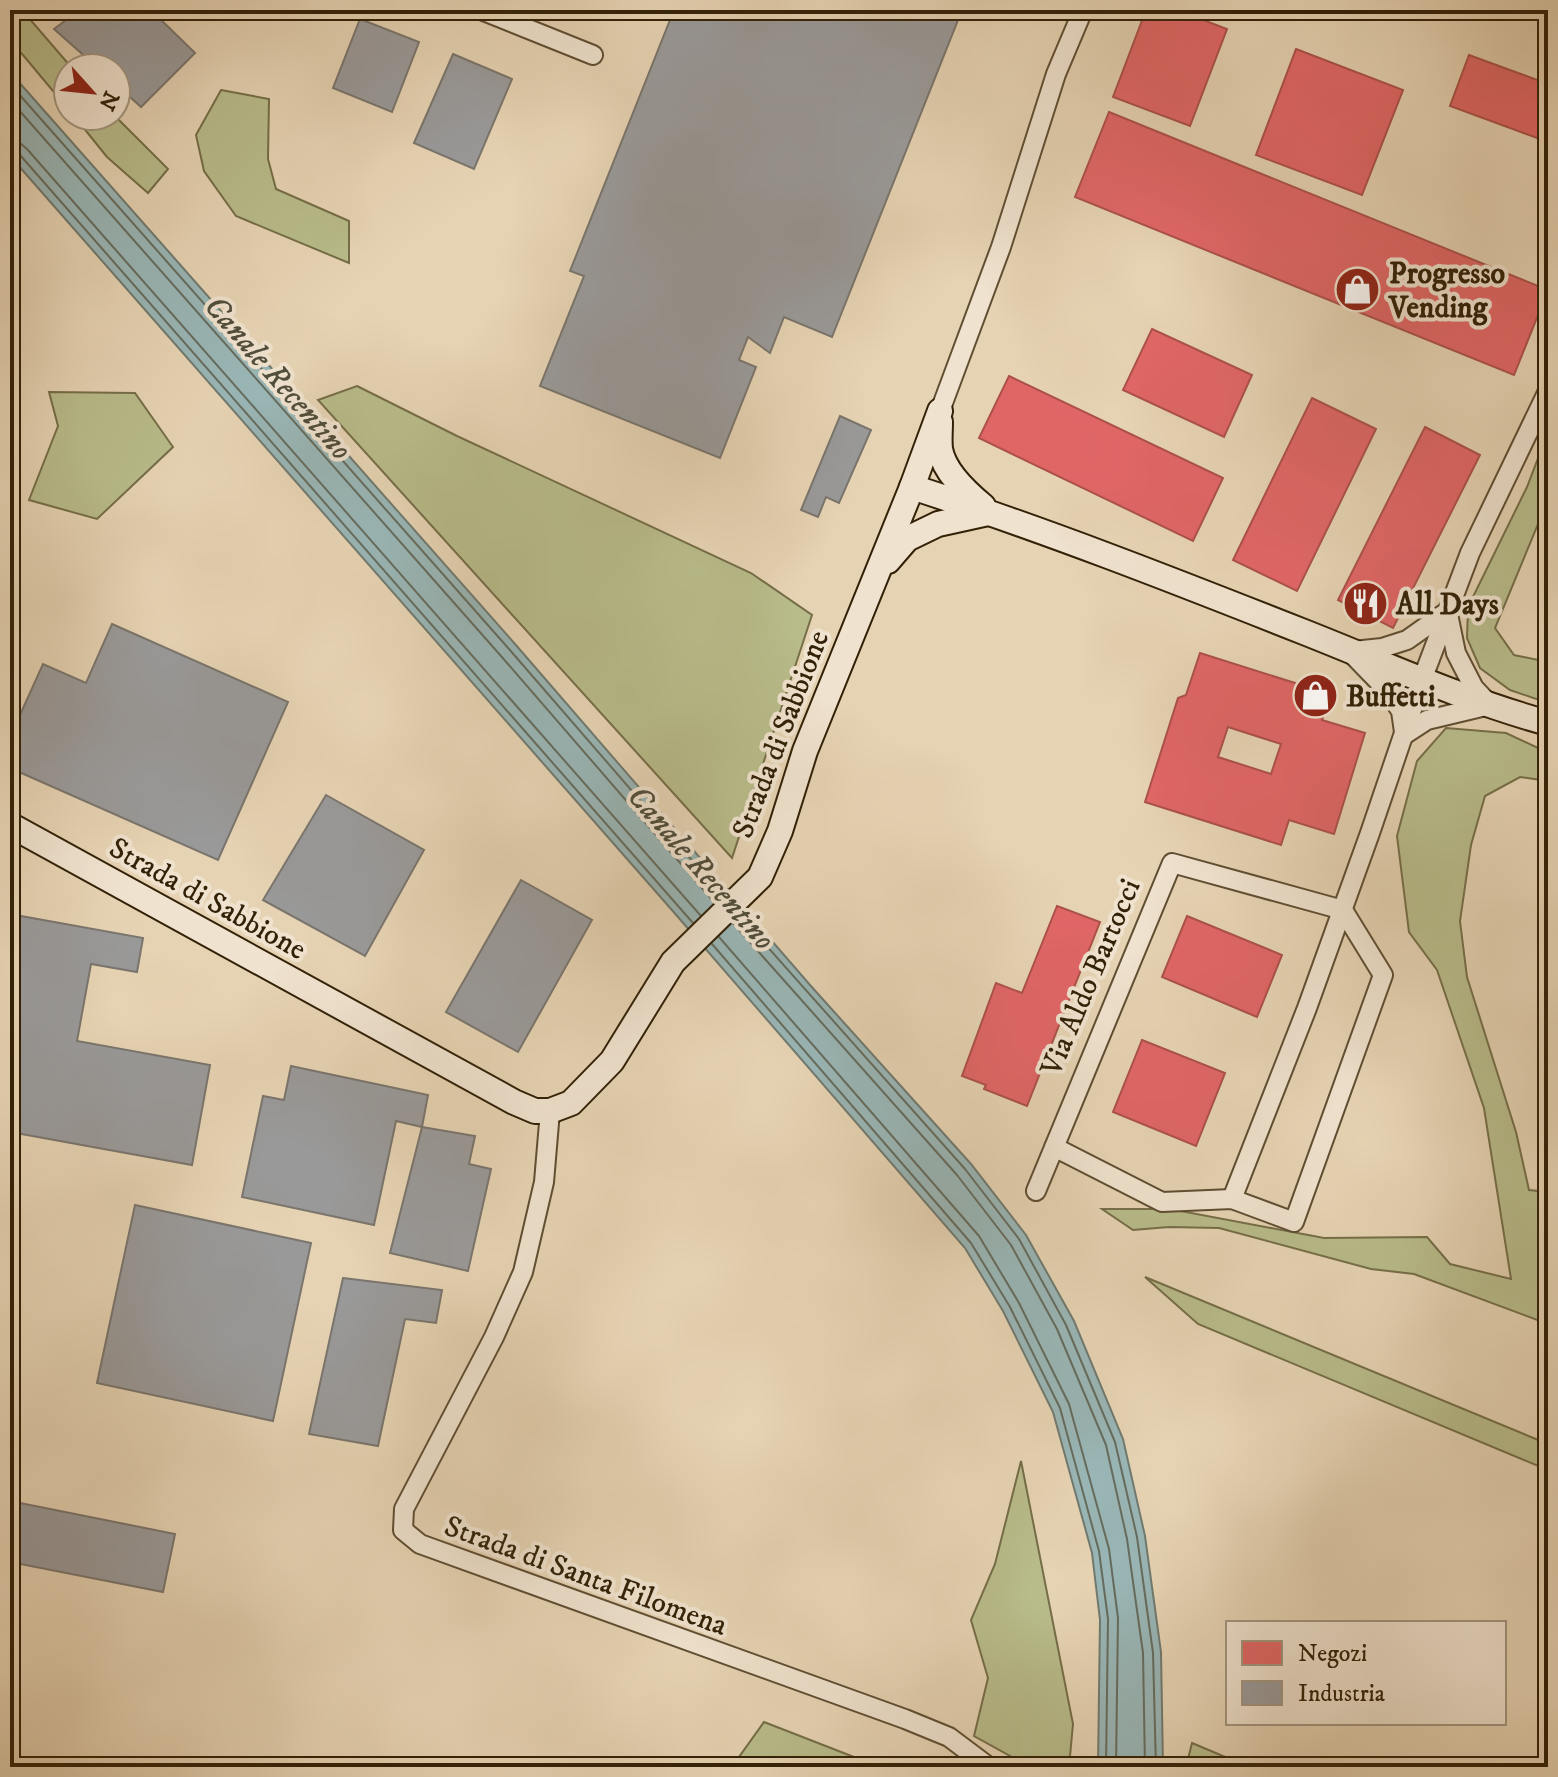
<svg xmlns="http://www.w3.org/2000/svg" width="1558" height="1777" viewBox="0 0 1558 1777" font-family="'IM FELL DW Pica',serif">
  <style>
    .green { fill: #b8bb8a; stroke: #756e48; stroke-width: 2 }
    .water { fill: #99b6b6; stroke: #707a70; stroke-width: 2 }
    .shops { fill: #e06666; stroke: #ac514a; stroke-width: 2; fill-rule: evenodd }
    .industry { fill: #999; stroke: #7a756d; stroke-width: 2 }
    .lines { fill: none; stroke-linecap: round; stroke-linejoin: round }
    .shore { stroke: #666c5e; stroke-width: 2 }
    .street-casing { stroke: #5f4e32; stroke-width: 22 }
    .secondary-casing { stroke: #322107; stroke-width: 28 }
    .street { stroke: #efe2ce; stroke-width: 18 }
    .secondary { stroke: #efe2ce; stroke-width: 24 }
    .labels { text-anchor: middle; stroke-width: 8; stroke-linejoin: round; paint-order: stroke }
    .poi-label { font-size: 30px; font-weight: bold; fill: #322107; stroke: #efe2ce; text-anchor: start }
    .street-label { font-size: 30px; fill: #322107; stroke: #efe2ce }
    .water-label { font-size: 32px; font-style: italic; fill: #514e3c; stroke: #efe2ce }
  </style>
  <rect width="100%" height="100%" fill="#e6d3b3"/>
  <filter id="stains"><feTurbulence type="fractalNoise" baseFrequency=".0025" numOctaves="4"/><feColorMatrix values="0 0 0 0 .2 0 0 0 0 .09 0 0 0 0 .02 0 0 0 .5 -.17"/></filter>
  <radialGradient id="worn" r=".72"><stop offset=".6" stop-color="#630" stop-opacity="0"/><stop offset="1" stop-color="#630" stop-opacity=".3"/></radialGradient>
  <g class="green">
    <path d="M10,10H22L72,68H68V109L23,55L10,42Z"/>
    <path d="M221,90L269,99L268,159L276,189L349,221V263L236,216L204,171L196,135Z"/>
    <path d="M74,116H115L168,169L148,193L107,157Z"/>
    <path d="M357,386L457,436L751,573L812,615L732,858L318,400Z"/>
    <path d="M49,392L135,393L173,447L97,519L29,500L58,426Z"/>
    <path d="M1548,432V500L1495,628L1514,655L1548,662V703L1510,690L1480,668L1467,638L1468,607L1527,487Z"/>
    <path d="M1446,728L1506,733L1538,748L1548,750V781L1520,777L1485,796L1471,845L1460,921L1467,977L1516,1132L1529,1190L1548,1192V1324L1414,1274L1371,1269L1219,1228L1169,1227L1133,1230L1102,1209H1170L1324,1238L1427,1237L1450,1264L1511,1279L1484,1108L1437,970L1409,932L1397,836L1417,761Z"/>
    <path d="M1145,1277L1548,1444V1470L1198,1324Z"/>
    <path d="M1021,1461L1073,1724L1069,1767H1030L974,1736L988,1678L971,1620L995,1564Z"/>
    <path d="M764,1722L854,1757L846,1767H748L739,1757Z"/>
    <path d="M1192,1743L1249,1767H1186Z"/>
  </g>
  <path class="water" d="M10,72L515,644L810,985L971,1164L1026,1235L1074,1321L1123,1439L1145,1536L1161,1652L1163,1767H1098L1100,1620L1092,1553L1053,1412L1003,1311L965,1248L671,909L10,156Z"/>
  <g class="shops">
    <path d="M1146,10H1177L1227,29L1190,126L1113,97Z"/>
    <path d="M1296,49L1403,90L1362,195L1256,155Z"/>
    <path d="M1469,55L1548,84V142L1450,106Z"/>
    <path d="M1109,112L1548,290L1514,375L1075,197Z"/>
    <path d="M1152,329L1252,375L1224,437L1123,390Z"/>
    <path d="M1009,376L1223,478L1193,541L979,438Z"/>
    <path d="M1312,398L1376,429L1297,591L1233,560Z"/>
    <path d="M1425,427L1480,455L1393,628L1338,600Z"/>
    <path d="M1200,653L1330,694L1322,720L1365,733L1334,834L1289,820L1281,845L1145,802L1178,698L1186,695ZM1228,727L1281,744L1271,774L1218,757Z"/>
    <path d="M1057,906L1100,922L1027,1106L984,1089L986,1085L962,1076L996,983L1022,993Z"/>
    <path d="M1187,916L1282,955L1257,1017L1162,977Z"/>
    <path d="M1142,1040L1225,1073L1196,1146L1113,1112Z"/>
  </g>
  <g class="industry">
    <path d="M71,10H151L195,53L141,107L116,84V68H98L54,29L74,14Z"/>
    <path d="M674,10H962L832,337L784,317L770,353L748,337L739,360L756,367L720,458L540,386L584,276L570,271Z"/>
    <path d="M360,19L419,42L392,112L333,88Z"/>
    <path d="M453,54L512,79L474,169L414,143Z"/>
    <path d="M840,416L871,430L839,503L826,497L818,517L801,510Z"/>
    <path d="M112,624L288,702L218,860L10,768V737L43,664L86,683Z"/>
    <path d="M326,795L424,850L365,956L263,900Z"/>
    <path d="M521,880L592,920L518,1052L446,1012Z"/>
    <path d="M10,914L143,938L137,972L91,964L77,1041L210,1065L192,1165L10,1132Z"/>
    <path d="M291,1066L428,1095L422,1127L396,1121L374,1225L242,1197L263,1096L284,1100Z"/>
    <path d="M422,1127L475,1136L469,1164L491,1169L468,1271L390,1253Z"/>
    <path d="M135,1205L311,1243L273,1421L97,1383Z"/>
    <path d="M343,1278L442,1290L436,1323L405,1319L378,1446L309,1434Z"/>
    <path d="M10,1501L175,1534L163,1592L10,1562Z"/>
  </g>
  <g class="lines">
    <g class="shore">
      <path d="M10,84L509,649L722,895"/>
      <path d="M10,100L501,656L714,902"/>
      <path d="M10,142L20,143L27,149L701,916"/>
      <path d="M10,152L20,155L693,923"/>
      <path d="M740,916L965,1169L1019,1239L1066,1325L1115,1442L1137,1537L1153,1653L1156,1767"/>
      <path d="M733,923L957,1175L1011,1245L1057,1329L1106,1445L1127,1539L1143,1653L1145,1767"/>
      <path d="M719,937L979,1236L1019,1303L1069,1404L1109,1549L1118,1618L1116,1767"/>
      <path d="M712,944L971,1243L1010,1307L1060,1408L1099,1551L1108,1619L1106,1767"/>
    </g>
    <defs>
      <g id="street">
        <path d="M481,10L593,55"/>
        <path d="M940,411L1001,247L1056,74L1083,10"/>
        <path d="M1448,614L1456,653L1474,688L1490,705"/>
        <path d="M1353,651L1382,648L1407,640L1448,611"/>
        <path d="M1351,653L1388,691L1401,711L1404,732"/>
        <path d="M1404,735L1427,720L1490,705"/>
        <path d="M550,1111L544,1182L523,1272L494,1337L404,1509L403,1530L420,1544L905,1719L949,1737L989,1767"/>
        <path d="M1036,1191L1172,863L1343,910L1383,975L1294,1222L1232,1199L1162,1202L1054,1147"/>
        <path d="M1232,1199L1307,1008L1370,833L1422,680L1470,553L1548,391"/>
      </g>
      <g id="secondary">
        <path d="M940,422C940,431 939,440 940,449C944,472 966,492 983,506"/>
        <path d="M912,487C1045,530 1175,581 1304,632C1385,664 1464,700 1548,723"/>
        <path d="M888,561L907,539L938,524L988,513"/>
        <path d="M10,825L514,1102L535,1111H550L571,1103L612,1061L673,962L760,877L780,831L805,751L912,487L940,411"/>
      </g>
    </defs>
    <use href="#street" class="street-casing"/>
    <use href="#secondary" class="secondary-casing"/>
    <use href="#street" class="street"/>
    <use href="#secondary" class="secondary"/>
  </g>
  <defs>
    <symbol id="shop-disc" viewBox="-11 -11 22 22"><circle r="9.5" fill="#8f2418" stroke="#efe2ce"/><path d="M-5-2.5h2.3a2.7 3.5 0 0 1 5.4 0H5L5.5 6h-11ZM-1.5-2.5h3a1.5 2.3 0 0 0-3 0Z" fill="#fff"/></symbol>
    <symbol id="restaurant-disc" viewBox="-11 -11 22 22"><circle r="9.5" fill="#8f2418" stroke="#efe2ce"/><path d="M-5-6h1v4h1v-4h1v4h1v-4h1v5L-1.5 .5V6h-2V.5L-5-1ZM5-6V6H3V1.5H1.5Q1.5-4 5-6Z" fill="#fff"/></symbol>
  </defs>
  <g fill-rule="evenodd">
    <use href="#shop-disc" x="1332" y="264" width="51" height="51"/>
    <use href="#restaurant-disc" x="1340" y="578" width="51" height="51"/>
    <use href="#shop-disc" x="1290" y="670" width="51" height="51"/>
  </g>
  <g class="labels">
    <g class="poi-label">
      <text x="1389" y="283">Progresso<tspan x="1389" dy="34">Vending</tspan></text>
      <text x="1396" y="614">All Days</text>
      <text x="1346" y="706">Buffetti</text>
    </g>
    <g class="street-label">
      <text transform="translate(780 734) rotate(-69)" y="10">Strada di Sabbione</text>
      <text transform="translate(208 898) rotate(29)" y="10">Strada di Sabbione</text>
      <text transform="translate(1090 977) rotate(-67)" y="10">Via Aldo Bartocci</text>
      <text transform="translate(586 1575) rotate(20)" y="10">Strada di Santa Filomena</text>
    </g>
    <g class="water-label">
      <text transform="translate(279 377) rotate(49)" y="11">Canale Recentino</text>
      <text transform="translate(702 867) rotate(49)" y="11">Canale Recentino</text>
    </g>
  </g>
  <rect width="1558" height="1777" fill="none" stroke="#e6d3b3" stroke-width="40"/>
  <rect x="12" y="12" width="1534" height="1753" fill="none" stroke="#322107" stroke-width="4"/>
  <rect x="20" y="20" width="1518" height="1737" fill="none" stroke="#322107" stroke-width="2"/>
  <rect x="1226" y="1621" width="280" height="104" fill="#efe2ce" stroke="#a3957e" stroke-width="2"/>
  <rect x="1242" y="1641" width="40" height="24" fill="#e06666" stroke="#a3957e" stroke-width="2"/>
  <text x="1298" y="1661" font-size="24" fill="#322107">Negozi</text>
  <rect x="1242" y="1681" width="40" height="24" fill="#999999" stroke="#a3957e" stroke-width="2"/>
  <text x="1298" y="1701" font-size="24" fill="#322107">Industria</text>
  <g transform="translate(92 92) rotate(117)"><circle r="38" fill="#efe2ce" stroke="#a3957e" stroke-width="2"/>
  <path d="M0-6L14 30L0 20L-14 30Z" fill="#8f2418"/>
  <text y="-12" font-size="22" font-weight="bold" text-anchor="middle" fill="#322107">N</text>
  </g>
  <rect width="100%" height="100%" filter="url(#stains)"/>
  <rect width="100%" height="100%" fill="url(#worn)"/>
</svg>
